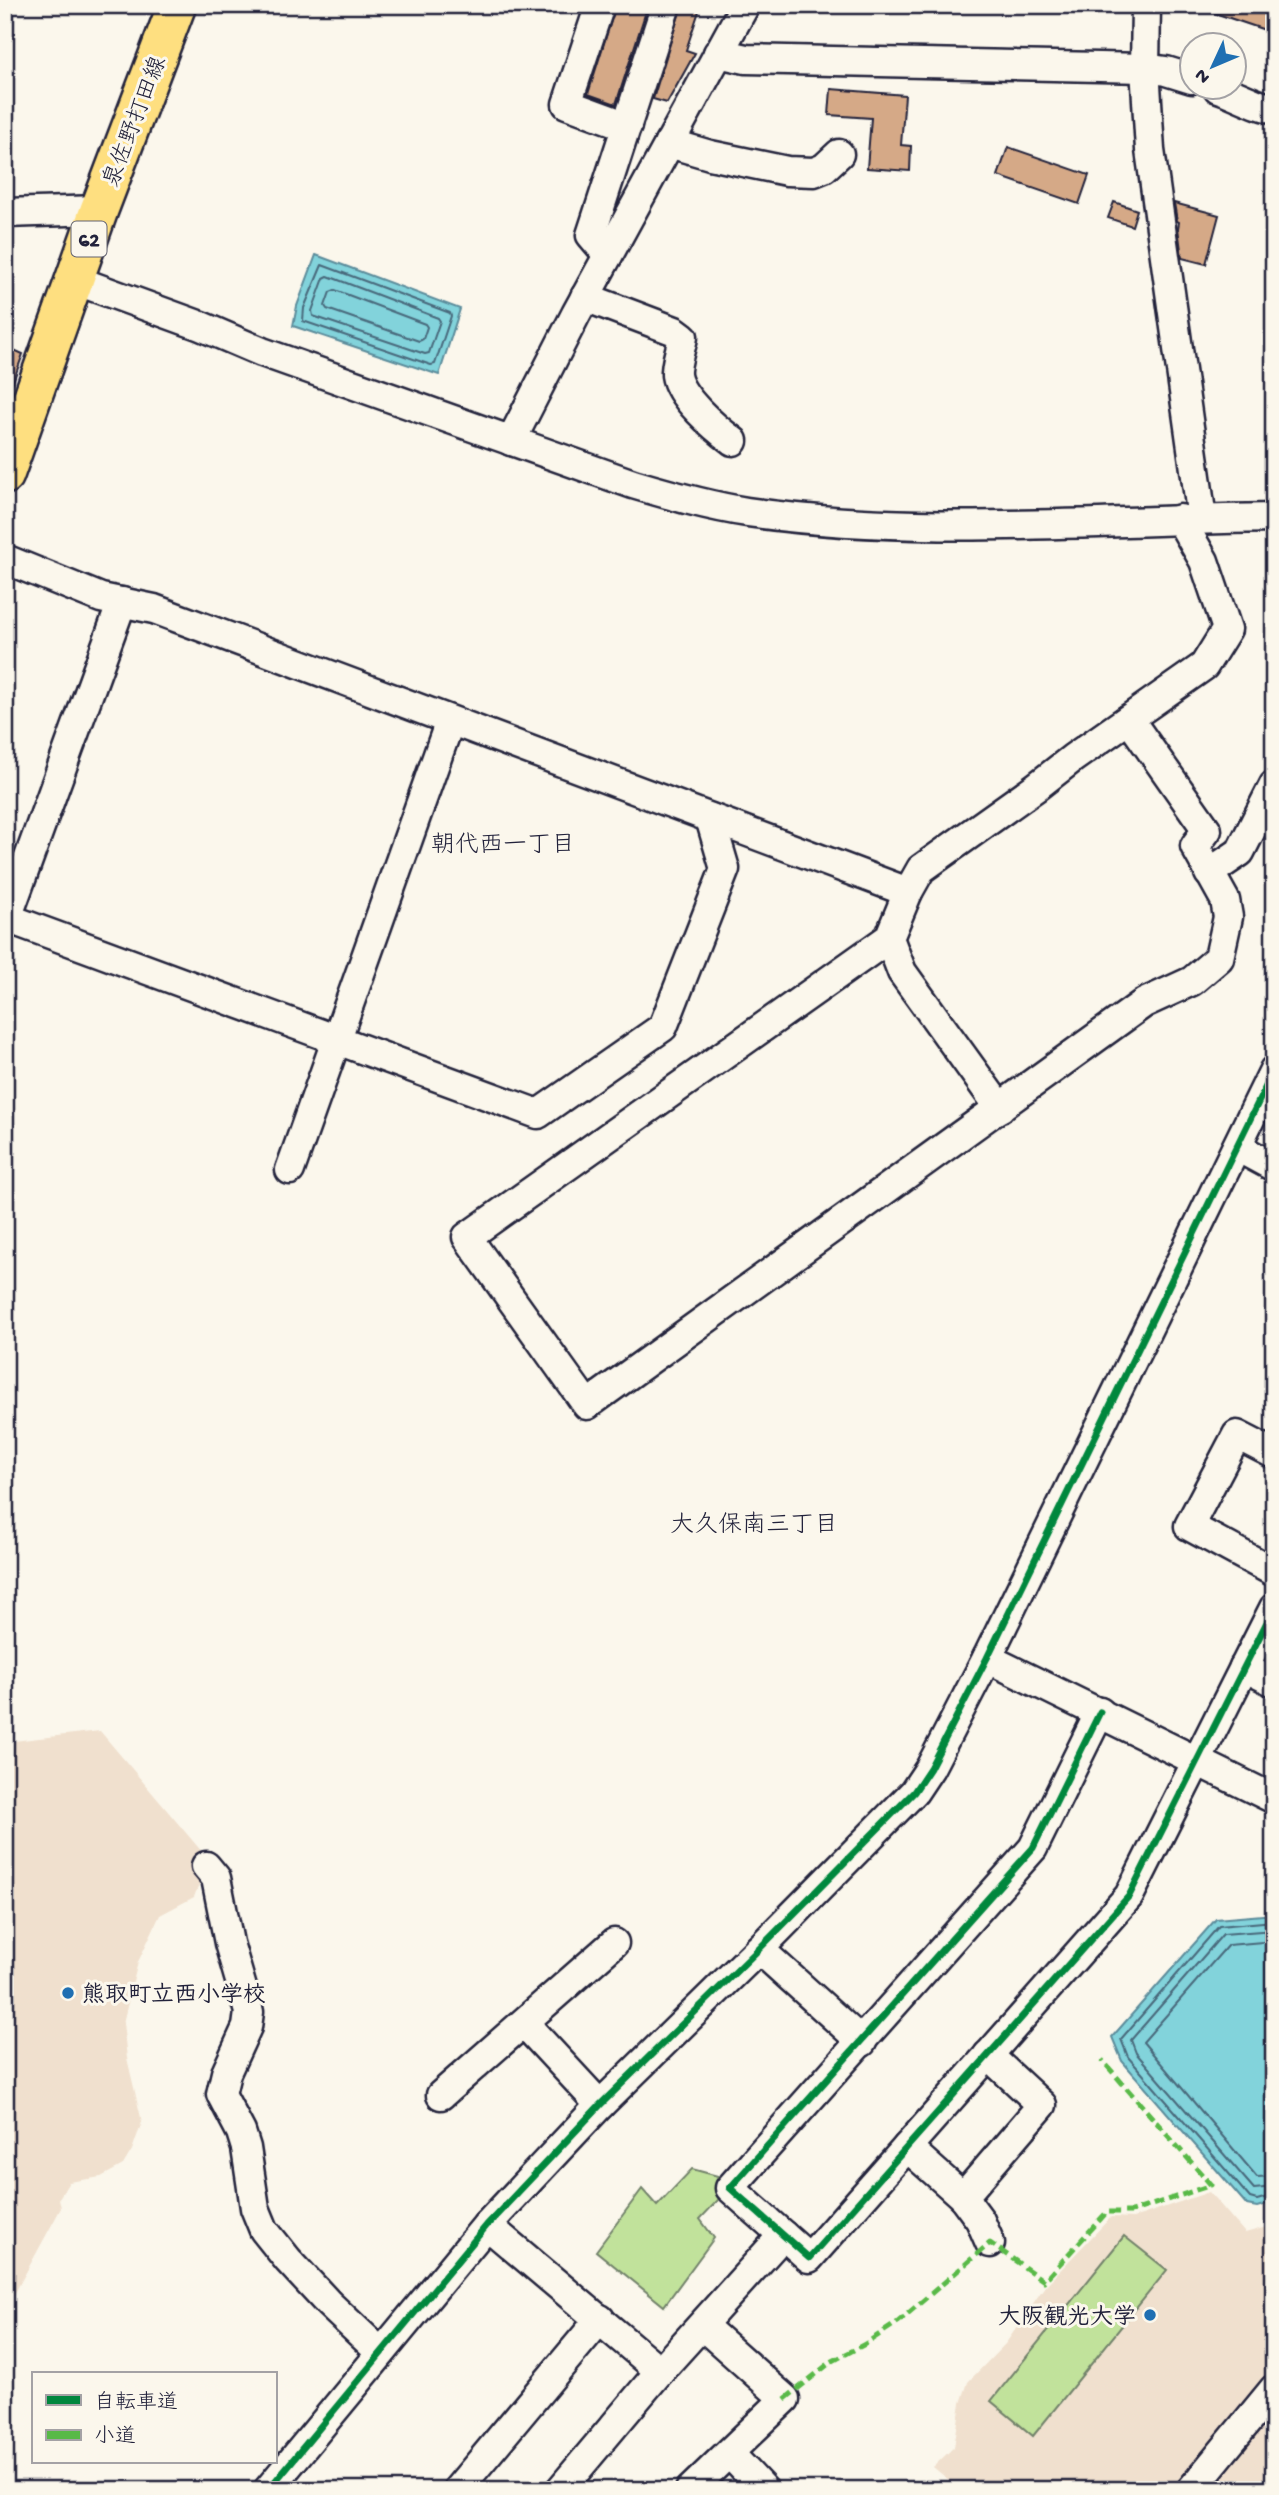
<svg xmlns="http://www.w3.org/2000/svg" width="1279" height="2495" viewBox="0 0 1279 2495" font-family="'Gochi Hand','Klee One',sans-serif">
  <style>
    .built { fill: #f0e0ce }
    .green { fill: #c1e29b; stroke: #72826b; stroke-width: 2 }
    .water { fill: #82d3db; stroke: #5c8c9b; stroke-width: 2 }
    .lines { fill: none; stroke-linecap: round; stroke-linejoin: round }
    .shore { stroke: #48697b; stroke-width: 2 }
    .building { fill: #d5a987; stroke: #22223b; stroke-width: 2 }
    .minor-casing { stroke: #22223b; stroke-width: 33 }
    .major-casing { stroke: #22223b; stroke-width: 42 }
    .minor { stroke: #fbf7ec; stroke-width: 28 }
    .major { stroke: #fedf80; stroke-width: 37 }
    .quiet { stroke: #58b947; stroke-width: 5; stroke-dasharray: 10 5; stroke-linecap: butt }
    .cycleway-casing { stroke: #fbf7ec; stroke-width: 11 }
    .cycleway { stroke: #00873e; stroke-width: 7 }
    .poi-dot { fill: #1f6fb2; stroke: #fbf7ec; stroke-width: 2.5 }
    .labels { text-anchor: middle; stroke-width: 6; stroke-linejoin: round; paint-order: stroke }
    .shield { fill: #fbf7ec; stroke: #636270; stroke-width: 2 }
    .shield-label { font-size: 21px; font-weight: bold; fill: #22223b }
    .street-label { font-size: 23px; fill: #22223b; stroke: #fbf7ec }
    .poi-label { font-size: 23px; font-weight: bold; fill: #22223b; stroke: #fbf7ec; text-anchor: start }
    .neighbourhood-label { font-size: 24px; fill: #22223b; stroke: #fbf7ec }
  </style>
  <rect width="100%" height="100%" fill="#fbf7ec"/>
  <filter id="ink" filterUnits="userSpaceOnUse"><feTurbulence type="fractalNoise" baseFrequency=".0143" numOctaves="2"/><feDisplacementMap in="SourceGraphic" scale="14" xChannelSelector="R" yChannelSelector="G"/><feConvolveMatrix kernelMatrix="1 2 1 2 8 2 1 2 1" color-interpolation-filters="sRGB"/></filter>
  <g filter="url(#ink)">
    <g class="built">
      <path d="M100,1731L203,1853L206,1866L194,1897L160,1915L138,1962L123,2023L127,2058L142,2122L132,2150L123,2165L101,2177L69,2182L59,2198L61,2208L5,2311V1742Z"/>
      <path d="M1209,2192L1245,2233L1274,2225V2490H961L933,2467L954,2447L961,2403L968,2382L1006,2343L1045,2286L1111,2217L1133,2218Z"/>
    </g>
    <g class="green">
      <path d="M692,2169L736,2181L700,2219L714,2238L664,2306L596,2251L642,2189L657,2206Z"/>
      <path d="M1124,2236L1167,2270L1033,2436L991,2401Z"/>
    </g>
    <g class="water">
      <path d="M316,255L460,309L439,375L293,326L297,306Z"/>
      <path d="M1274,1914V2202L1257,2207L1247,2205L1122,2061L1112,2037L1216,1919Z"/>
    </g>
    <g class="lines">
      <g class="shore">
        <path d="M322,265L450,313L451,316L435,364L431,365L303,321L304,308Z"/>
        <path d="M328,276L438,318L440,321L429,353L425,354L313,316L312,311L324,278Z"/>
        <path d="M335,290L425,324L427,327L423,339L419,341L327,309L325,306L330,292Z"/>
        <path d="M1274,1921L1219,1926L1121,2039L1128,2057L1250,2198L1257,2200L1274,2195"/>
        <path d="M1274,1930L1223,1934L1131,2040L1136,2053L1254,2189L1274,2187"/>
        <path d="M1274,1941L1228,1945L1143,2042L1257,2177L1274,2176"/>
      </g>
    </g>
    <g class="building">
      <path d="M616,5H648L616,104L588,94Z"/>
      <path d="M682,5H701L686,50L695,53L667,103L653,99Z"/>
      <path d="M1201,5H1274V33L1200,8Z"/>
      <path d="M831,89L905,95L901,145L911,146L910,171L867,168L871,118L829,115Z"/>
      <path d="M1008,147L1089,175L1079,204L998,176Z"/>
      <path d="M1114,202L1137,210L1132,226L1108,218Z"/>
      <path d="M1174,203L1219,215L1206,264L1182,258L1178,228L1179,222L1177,221Z"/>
      <path d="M5,346L23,354L7,398H5Z"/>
    </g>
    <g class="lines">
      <defs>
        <g id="minor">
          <path d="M600,5L567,104L627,126"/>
          <path d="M1146,5L1145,68L1150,150L1202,519"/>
          <path d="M718,53L746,59L1145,68L1166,71L1192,79"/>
          <path d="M1218,88C1232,92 1263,109 1274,108"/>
          <path d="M669,143L710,155L787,171L814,172L824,168L839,154"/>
          <path d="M5,213L99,210"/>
          <path d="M608,255L591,235L666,5"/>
          <path d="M75,280L201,326L262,352L633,484C670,495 708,506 747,512C921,537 1098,520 1274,518"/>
          <path d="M585,297L675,331L683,337C681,349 675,364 676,375C679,397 715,428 733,441"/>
          <path d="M511,441L576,314L745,5"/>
          <path d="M5,559L101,598L154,609L908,892L921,869L1036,787L1073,758L1204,666L1227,629L1204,561L1180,519"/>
          <path d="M122,602L7,918L538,1114L663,1027L725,869L710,818"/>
          <path d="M1209,873L1240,852L1274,785"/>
          <path d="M908,892L889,938L467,1237L587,1405L1144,1003L1192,981L1219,958L1228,917L1225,900L1195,846L1207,830L1129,719"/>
          <path d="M889,938L902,972L1000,1108"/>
          <path d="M1237,1147L1274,1167"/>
          <path d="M290,1170L450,721"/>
          <path d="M1274,1454L1237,1435L1189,1526L1274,1572"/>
          <path d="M987,1658L1274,1799"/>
          <path d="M1244,1667L1274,1682"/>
          <path d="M1100,1712L1033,1848L730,2188L809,2258L1129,1896L1274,1608"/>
          <path d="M206,1866L216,1878L229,1943L249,2012L247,2027L226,2073L221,2094L241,2132L246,2148L255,2208L264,2230L288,2260L329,2304L381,2353"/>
          <path d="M759,1949L862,2042"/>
          <path d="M524,2023L600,2105"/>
          <path d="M441,2095L614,1943"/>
          <path d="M907,2147L963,2197L1042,2105L988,2055"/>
          <path d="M963,2197L980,2220L990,2243"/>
          <path d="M487,2225L660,2371"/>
          <path d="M730,2454L764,2490"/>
          <path d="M268,2490L487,2225L600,2105L759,1949L914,1792L930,1768L987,1658L1274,1070"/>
          <path d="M457,2490L600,2319"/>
          <path d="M560,2490L660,2371L783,2235"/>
          <path d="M690,2490L785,2399L703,2326"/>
          <path d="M1191,2490L1274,2389"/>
        </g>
        <path id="major" d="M5,475L99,210L177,5"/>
      </defs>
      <use href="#minor" class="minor-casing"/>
      <use href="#major" class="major-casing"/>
      <use href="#minor" class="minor"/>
      <use href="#major" class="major"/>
      <path class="quiet" d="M785,2399L831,2362L865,2344L898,2322L990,2243L1044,2281L1107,2212H1131L1211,2185L1102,2060"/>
      <defs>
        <g id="cycleway">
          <path d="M1100,1712L1033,1848L730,2188L809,2258L1129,1896L1274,1608"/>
          <path d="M268,2490L487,2225L600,2105L759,1949L914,1792L930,1768L987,1658L1274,1070"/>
        </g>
      </defs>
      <use href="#cycleway" class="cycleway-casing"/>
      <use href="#cycleway" class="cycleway"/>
    </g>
  </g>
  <g class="poi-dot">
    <circle cx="68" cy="1993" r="7"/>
    <circle cx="1150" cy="2315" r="7"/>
  </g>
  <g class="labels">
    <rect class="shield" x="71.5" y="221.5" width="35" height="35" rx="5"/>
    <g class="shield-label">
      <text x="89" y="246">62</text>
    </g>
    <g class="street-label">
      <text transform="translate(133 121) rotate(-69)" y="8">泉佐野打田線</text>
    </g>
    <g class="poi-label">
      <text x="82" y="2001">熊取町立西小学校</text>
      <text x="1136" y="2323" text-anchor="end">大阪観光大学</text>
    </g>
    <g class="neighbourhood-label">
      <text x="503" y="851">朝代西一丁目</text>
      <text x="754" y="1531">大久保南三丁目</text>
    </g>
  </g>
  <rect width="1279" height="2495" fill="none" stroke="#fbf7ec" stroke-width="28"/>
  <rect x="14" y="14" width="1251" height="2467" fill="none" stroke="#22223b" stroke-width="2.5" filter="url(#ink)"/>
  <rect x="32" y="2372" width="245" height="91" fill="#fbf7ec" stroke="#a4a2a5" stroke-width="2"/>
  <rect x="46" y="2395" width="35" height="10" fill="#00873e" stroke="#a4a2a5" stroke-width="2"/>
  <text x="94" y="2408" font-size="21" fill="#22223b">自転車道</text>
  <rect x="46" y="2430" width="35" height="10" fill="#58b947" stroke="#a4a2a5" stroke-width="2"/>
  <text x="94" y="2442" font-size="21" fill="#22223b">小道</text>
  <g transform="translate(1213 66) rotate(226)"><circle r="33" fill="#fbf7ec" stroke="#a4a2a5" stroke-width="2"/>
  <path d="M0-5L12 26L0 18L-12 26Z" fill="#1f6fb2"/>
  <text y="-10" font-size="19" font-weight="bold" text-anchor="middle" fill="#22223b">N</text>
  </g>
</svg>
